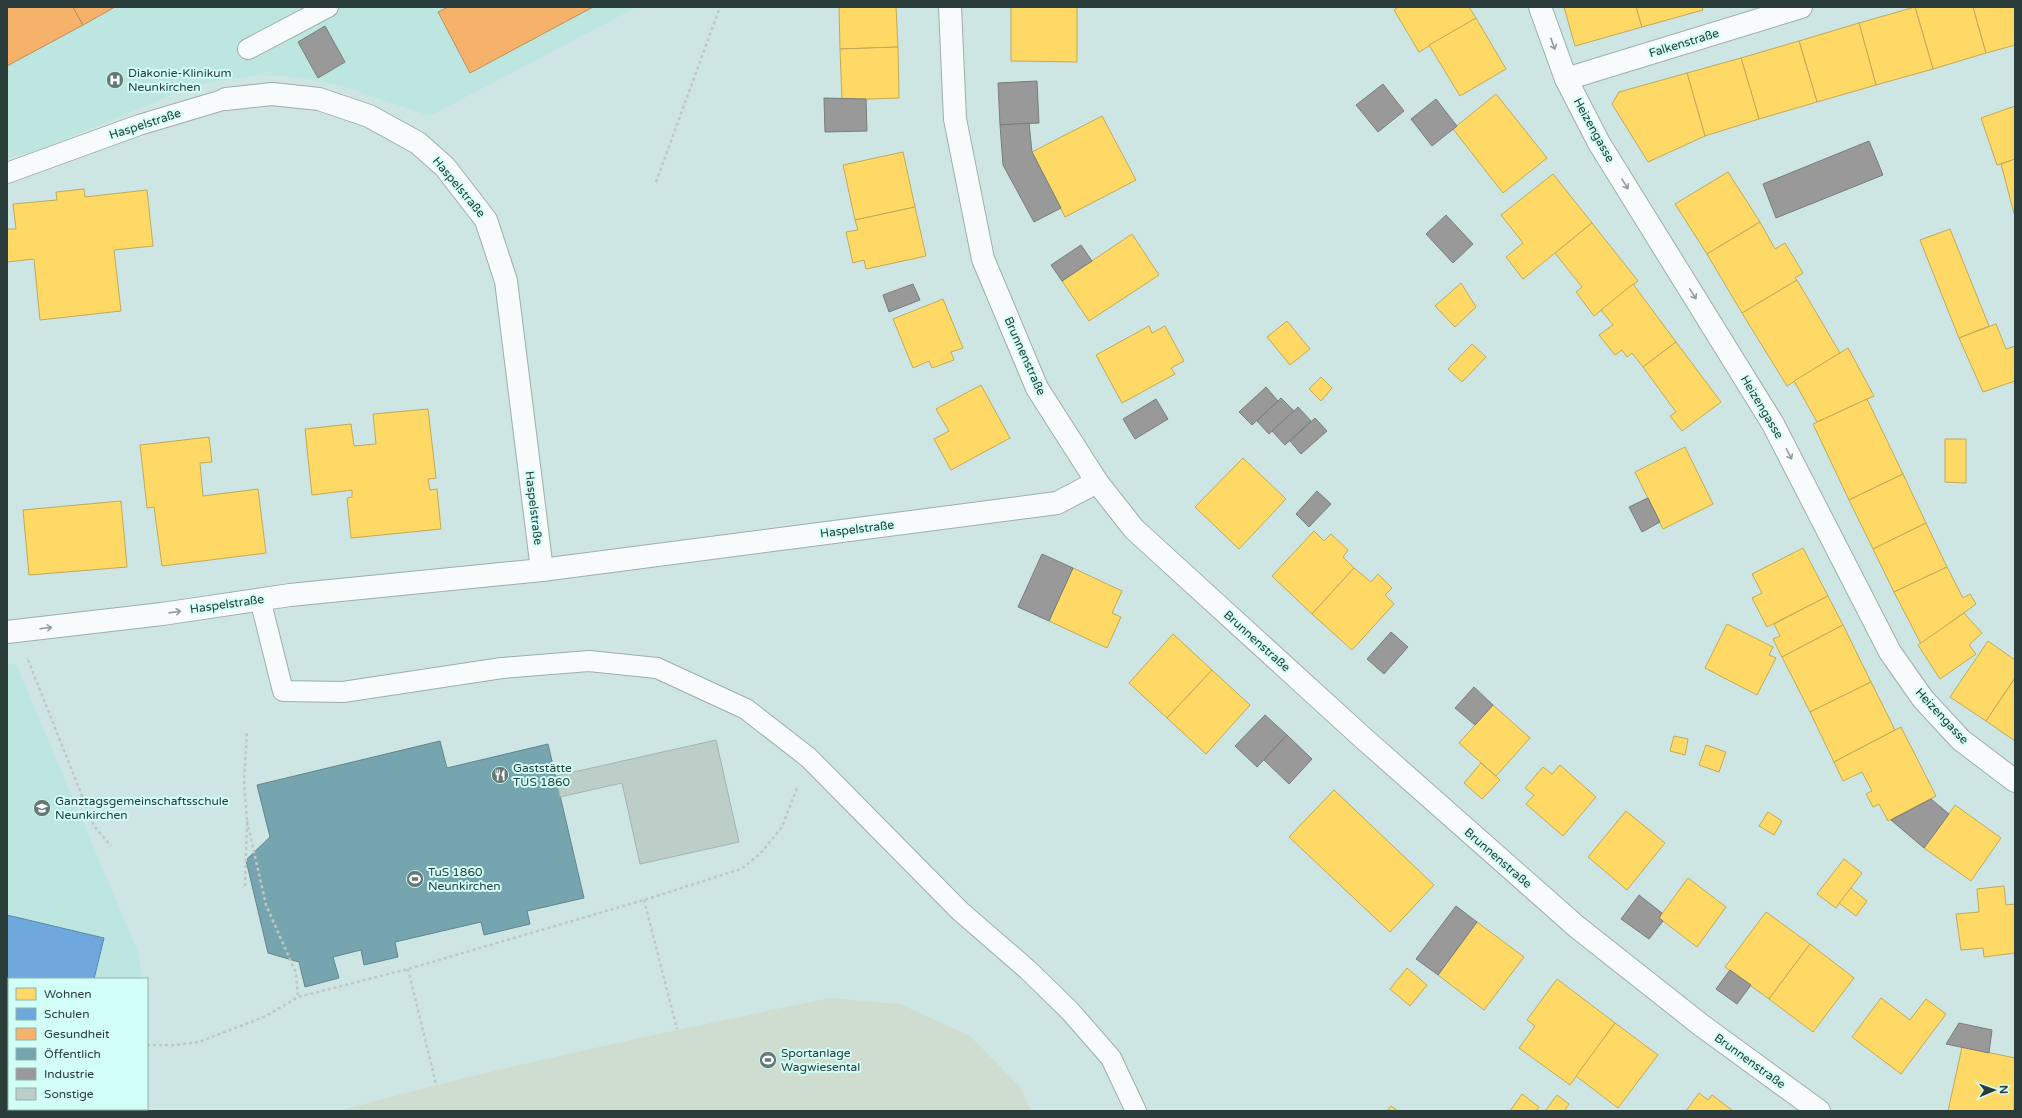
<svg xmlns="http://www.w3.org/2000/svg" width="2022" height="1118" viewBox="0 0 2022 1118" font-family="'Varela Round',sans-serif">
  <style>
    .built { fill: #bde6e0 }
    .green { fill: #cfddd1 }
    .homes { fill: #ffd966; stroke: #bfaa59 }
    .schools { fill: #6fa8dc; stroke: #5b88ac }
    .health { fill: #f6b26b; stroke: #b98f5d }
    .public { fill: #76a5af; stroke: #60868c }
    .industry { fill: #999; stroke: #787d7d }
    .building { fill: #bdcec8; stroke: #a4b4af }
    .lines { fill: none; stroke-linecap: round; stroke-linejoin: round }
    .service-casing { stroke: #9caeac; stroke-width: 22 }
    .minor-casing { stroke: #9caeac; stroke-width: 24 }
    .tertiary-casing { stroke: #9caeac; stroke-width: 24 }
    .path { stroke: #bfc7c5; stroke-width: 2.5; stroke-dasharray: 3 3; stroke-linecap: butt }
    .service { stroke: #f8fbfb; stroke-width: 20 }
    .minor { stroke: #f8fbfb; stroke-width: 22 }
    .tertiary { stroke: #f8fbfb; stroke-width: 22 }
    .oneway { stroke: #929c9b }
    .labels { text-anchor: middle; stroke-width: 4; stroke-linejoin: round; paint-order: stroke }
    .street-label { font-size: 12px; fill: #2b3d3b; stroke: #d1fef7 }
    .poi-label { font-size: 12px; fill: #2b3d3b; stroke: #d1fef7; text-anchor: start }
  </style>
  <rect width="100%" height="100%" fill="#cee6e3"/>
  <g class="built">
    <path d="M7,7H637L430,116L341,86L297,77L259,75L199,84L41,149L7,158Z"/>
    <path d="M7,664H16L138,952L142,979H9V1109H98V1111H7Z"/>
  </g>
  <path class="green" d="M830,998L900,1004L970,1036L1021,1088L1031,1111H339C501,1066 666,1032 830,998Z"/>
  <g class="homes">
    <path d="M839,7H896L898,47L840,49Z"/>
    <path d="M1011,7H1077V62L1011,61Z"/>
    <path d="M1398,7H1469L1476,18L1419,52L1394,10Z"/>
    <path d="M1564,7H1636L1642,27L1575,46Z"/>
    <path d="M1636,7H1702L1703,10L1642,27Z"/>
    <path d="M1915,7H1973L1986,53L1933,69Z"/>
    <path d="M1915,7L1933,69L1876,85L1859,23Z"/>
    <path d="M1973,7H2015V45L1986,53Z"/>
    <path d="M1476,18L1506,69L1460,96L1429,45Z"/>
    <path d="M1859,23L1876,85L1817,102L1799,41Z"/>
    <path d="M1799,41L1817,102L1759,119L1741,58Z"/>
    <path d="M898,47L899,98L842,100L840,49Z"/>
    <path d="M1741,58L1759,119L1705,136L1687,73Z"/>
    <path d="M1687,73L1705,136L1648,162L1612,104L1619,92Z"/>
    <path d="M1496,94L1547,158L1503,193L1453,129Z"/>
    <path d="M2015,106V159L1997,165L1981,118Z"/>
    <path d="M1102,116L1136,180L1065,217L1032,152Z"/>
    <path d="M903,152L915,207L855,220L843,165Z"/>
    <path d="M2015,159V217L2001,164Z"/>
    <path d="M1728,172L1760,222L1707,254L1675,204Z"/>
    <path d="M1553,174L1592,223L1523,279L1506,257L1523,243L1501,215Z"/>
    <path d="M84,189L85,197L147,190L153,246L114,250L121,311L40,320L34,259L7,262V229H16L13,204L57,200L56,192Z"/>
    <path d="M915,207L926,256L866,269L864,260L853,263L846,232L858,230L855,220Z"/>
    <path d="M1760,222L1775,249L1785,243L1803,273L1795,278L1797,280L1742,313L1707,254Z"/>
    <path d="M1592,223L1638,281L1594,316L1576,292L1582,287L1555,253Z"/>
    <path d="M1950,229L1989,326L1959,338L1920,240Z"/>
    <path d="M1132,234L1159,275L1089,321L1062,281Z"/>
    <path d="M1797,280L1840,353L1787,386L1742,313Z"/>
    <path d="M1461,283L1476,307L1455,327L1435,306Z"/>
    <path d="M1633,284L1676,342L1643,367L1632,353L1627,357L1622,350L1615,355L1599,335L1613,325L1601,310Z"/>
    <path d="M943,299L963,348L951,352L954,360L932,368L929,361L913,368L893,319Z"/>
    <path d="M1287,321L1310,349L1290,365L1267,337Z"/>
    <path d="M1996,324L2006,349L2015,346V381L1983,392L1959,338Z"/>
    <path d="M1149,326L1152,333L1165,326L1184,361L1171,368L1175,374L1122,403L1096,355Z"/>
    <path d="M1676,342L1721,402L1682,431L1670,416L1676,412L1643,367Z"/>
    <path d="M1472,344L1486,357L1462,382L1448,369Z"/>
    <path d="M1848,348L1874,396L1817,422L1794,381Z"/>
    <path d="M1321,377L1332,388L1321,401L1309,389Z"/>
    <path d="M981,385L1010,438L951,470L934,439L949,431L936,409Z"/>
    <path d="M1867,399L1903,474L1849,500L1813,424Z"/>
    <path d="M428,409L436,478L428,479L430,490L437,489L441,529L351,538L347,498L352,497V490L312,495L305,429L351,424L354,446L376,444L373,414Z"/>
    <path d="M209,437L212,462L200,463L203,496L258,489L266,553L162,566L154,507L147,508L140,445Z"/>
    <path d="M1945,439H1966V483L1945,482Z"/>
    <path d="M1685,447L1713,504L1663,529L1635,472Z"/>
    <path d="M1243,458L1286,499L1239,549L1195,507Z"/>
    <path d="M1903,474L1926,523L1873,549L1849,500Z"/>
    <path d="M121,501L127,567L29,575L23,510Z"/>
    <path d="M1926,523L1947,567L1894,592L1873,549Z"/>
    <path d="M1314,531L1324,541L1331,534L1348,550L1343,557L1354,568L1312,614L1272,576Z"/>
    <path d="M1803,548L1828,596L1767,627L1752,598L1762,593L1752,574Z"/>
    <path d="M1947,567L1963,598L1970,594L1976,604L1921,644L1894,592Z"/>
    <path d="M1073,568L1122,591L1112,613L1121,617L1107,648L1049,621Z"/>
    <path d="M1354,568L1371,582L1378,574L1392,588L1385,595L1394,604L1352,650L1312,614Z"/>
    <path d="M1828,596L1843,625L1782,657L1773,639L1780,636L1774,624Z"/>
    <path d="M1964,613L1982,633L1969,645L1976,654L1940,679L1918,645Z"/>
    <path d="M1727,624L1773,647L1769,655L1776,658L1757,695L1705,668Z"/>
    <path d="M1843,625L1871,682L1810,712L1782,657Z"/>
    <path d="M1173,634L1212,670L1167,718L1129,683Z"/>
    <path d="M1988,641L2015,660V678L1986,721L1950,697Z"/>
    <path d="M1212,670L1250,705L1206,754L1167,718Z"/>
    <path d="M2015,678V741L1986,721Z"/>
    <path d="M1871,682L1895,730L1834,762L1810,712Z"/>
    <path d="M1493,705L1530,738L1496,776L1459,743Z"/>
    <path d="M1901,727L1936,796L1888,821L1879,804L1873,807L1866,794L1872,791L1862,772L1843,781L1834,762Z"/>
    <path d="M1674,736L1688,739L1685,755L1670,751Z"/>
    <path d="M1706,745L1726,752L1719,772L1699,765Z"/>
    <path d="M1481,763L1500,780L1482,799L1464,783Z"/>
    <path d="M1560,765L1596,797L1563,836L1526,804L1534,795L1525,788L1543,767L1552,774Z"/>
    <path d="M1334,790L1434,885L1390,932L1289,837Z"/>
    <path d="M1955,805L2001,838L1971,881L1924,848Z"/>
    <path d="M1626,811L1665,843L1627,890L1588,857Z"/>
    <path d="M1768,812L1782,821L1774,835L1759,826Z"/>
    <path d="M1844,859L1862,873L1836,908L1817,894Z"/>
    <path d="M1688,878L1726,907L1697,947L1659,918Z"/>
    <path d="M2004,886L2006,905L2015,904V953L1984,957L1983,948L1961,950L1956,914L1979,912L1977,889Z"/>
    <path d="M1851,888L1867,901L1856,916L1839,903Z"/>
    <path d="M1766,912L1810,944L1769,999L1725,967Z"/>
    <path d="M1477,922L1524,957L1484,1010L1438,975Z"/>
    <path d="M1810,944L1854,978L1813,1032L1769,999Z"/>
    <path d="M1407,968L1427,985L1410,1006L1390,989Z"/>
    <path d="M1557,979L1615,1023L1570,1085L1519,1048L1535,1026L1527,1020Z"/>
    <path d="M1881,998L1910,1020L1926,999L1946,1014L1901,1074L1852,1037Z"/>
    <path d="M1615,1023L1658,1055L1618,1108L1576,1076Z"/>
    <path d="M1962,1047L2015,1058L2014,1111H1948Z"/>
    <path d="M1699,1093L1708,1100L1712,1095L1733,1111H1686Z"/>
    <path d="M1522,1094L1539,1107L1536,1111H1510Z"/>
    <path d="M1557,1095L1569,1104L1564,1111H1545Z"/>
    <path d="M1391,1106L1398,1111H1387Z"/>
  </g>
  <path class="schools" d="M7,915L104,938L94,979H9V1034L7,1033Z"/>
  <g class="health">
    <path d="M7,7H73L83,25L7,66Z"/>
    <path d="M73,7H115L83,25Z"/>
    <path d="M448,7H593L470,73L438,12Z"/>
  </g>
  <path class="public" d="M440,741L447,768L548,744L584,898L527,911L530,924L484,935L481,922L395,942L398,957L364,965L361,950L333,957L339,978L305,987L299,962L268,953L246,860L270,837L257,785Z"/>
  <g class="industry">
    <path d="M325,26L345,62L318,78L298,42Z"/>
    <path d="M1037,81L1039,123L1000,125L998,83Z"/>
    <path d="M1383,84L1404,111L1378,132L1356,105Z"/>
    <path d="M824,98L866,99L867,131L825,132Z"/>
    <path d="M1436,99L1457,126L1432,146L1411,119Z"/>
    <path d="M1029,123L1032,152L1061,208L1034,222L1003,165L1000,125Z"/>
    <path d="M1869,141L1883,175L1776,218L1763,184Z"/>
    <path d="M1446,215L1473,244L1453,263L1426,234Z"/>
    <path d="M1081,245L1092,261L1062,281L1051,265Z"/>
    <path d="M913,284L920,300L889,312L883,295Z"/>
    <path d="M1266,387L1278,401L1252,425L1239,412Z"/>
    <path d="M1281,398L1294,411L1269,434L1257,421Z"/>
    <path d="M1156,399L1168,419L1135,439L1123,419Z"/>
    <path d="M1298,407L1311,421L1285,445L1272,431Z"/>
    <path d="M1315,418L1327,431L1301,454L1290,441Z"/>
    <path d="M1317,491L1331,504L1309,527L1296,514Z"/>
    <path d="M1648,498L1660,522L1642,532L1629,507Z"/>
    <path d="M1042,554L1073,568L1049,621L1018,607Z"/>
    <path d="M1391,632L1408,647L1384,674L1367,659Z"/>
    <path d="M1474,687L1493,705L1475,725L1455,708Z"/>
    <path d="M1265,715L1287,735L1257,767L1235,746Z"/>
    <path d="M1287,735L1312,759L1289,784L1264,760Z"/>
    <path d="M1931,799L1949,814L1924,848L1891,820Z"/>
    <path d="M1639,895L1662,913L1659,918L1663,921L1649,939L1621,919Z"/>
    <path d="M1456,906L1477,922L1438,975L1416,959Z"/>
    <path d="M1730,970L1751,985L1737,1004L1716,989Z"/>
    <path d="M1959,1023L1992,1030L1989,1053L1946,1044Z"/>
  </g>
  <path class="building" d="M716,740L739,842L640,864L622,783L560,797L556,776Z"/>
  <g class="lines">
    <defs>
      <g id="service">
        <path d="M248,49L328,7"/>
        <path d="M7,173L139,125L226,99"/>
        <path d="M260,599L283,691L343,692L502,668L589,661L657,668L746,709L809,758L960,911L1028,970L1070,1011L1111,1058L1136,1111"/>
      </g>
      <g id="minor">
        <path d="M1540,7L1566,79L1599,143L1773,424L1890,652L1923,699L1961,740L2015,781"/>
        <path d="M1566,79L1801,7"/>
        <path d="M226,99L272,94L319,99L369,116L418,143L445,167L486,220L506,281L542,570"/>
        <path d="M7,632L162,614L290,595L542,570L1057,503L1097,482"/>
      </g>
      <path id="tertiary" d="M950,7L955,119L983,259L1037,388L1097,482L1134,529L1362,737L1577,927L1701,1025L1819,1111"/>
    </defs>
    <use href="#service" class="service-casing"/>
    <use href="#minor" class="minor-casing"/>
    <use href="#tertiary" class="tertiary-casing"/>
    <g class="path">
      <path d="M656,182L720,7"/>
      <path d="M28,660L94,826L111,846"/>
      <path d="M247,821L266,905L296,973L298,997"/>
      <path d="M245,886L247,821L244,781L247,731"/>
      <path d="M644,900L677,1029"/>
      <path d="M408,969L436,1084"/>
      <path d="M147,1045H176L199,1042L266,1016L298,997L408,969L644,900L741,869L760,854L782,827L797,788"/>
      <path d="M116,1111L117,1109"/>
    </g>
    <use href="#service" class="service"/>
    <use href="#minor" class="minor"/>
    <use href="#tertiary" class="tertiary"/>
  </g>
  <defs><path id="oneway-shaft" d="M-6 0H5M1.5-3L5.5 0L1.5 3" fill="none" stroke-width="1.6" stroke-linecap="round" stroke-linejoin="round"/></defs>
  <g class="oneway">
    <use href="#oneway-shaft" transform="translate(1553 44) rotate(70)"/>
    <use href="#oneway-shaft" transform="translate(1625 184) rotate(58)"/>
    <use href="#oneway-shaft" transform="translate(1693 294) rotate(58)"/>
    <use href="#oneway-shaft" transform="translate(1789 454) rotate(63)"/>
    <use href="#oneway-shaft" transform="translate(175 612) rotate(-8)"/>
    <use href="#oneway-shaft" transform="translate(46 628) rotate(-7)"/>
  </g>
  <defs>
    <symbol id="hospital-disc" viewBox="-11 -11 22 22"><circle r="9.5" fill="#647876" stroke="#d1fef7"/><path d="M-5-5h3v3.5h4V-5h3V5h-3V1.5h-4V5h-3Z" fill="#fff"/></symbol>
    <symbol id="restaurant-disc" viewBox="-11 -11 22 22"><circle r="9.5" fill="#647876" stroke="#d1fef7"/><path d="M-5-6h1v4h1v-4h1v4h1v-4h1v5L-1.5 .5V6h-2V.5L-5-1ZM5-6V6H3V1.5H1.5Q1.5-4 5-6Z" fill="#fff"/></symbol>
    <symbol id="school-disc" viewBox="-11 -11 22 22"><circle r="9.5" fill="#647876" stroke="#d1fef7"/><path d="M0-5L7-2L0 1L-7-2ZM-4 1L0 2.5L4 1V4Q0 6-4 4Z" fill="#fff"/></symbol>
    <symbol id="stadium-disc" viewBox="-11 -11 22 22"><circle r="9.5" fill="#647876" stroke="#d1fef7"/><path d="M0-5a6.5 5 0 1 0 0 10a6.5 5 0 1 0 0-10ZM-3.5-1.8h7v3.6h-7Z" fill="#fff"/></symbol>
  </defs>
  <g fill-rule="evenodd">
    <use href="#hospital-disc" x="105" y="70" width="20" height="20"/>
    <use href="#restaurant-disc" x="490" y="765" width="20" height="20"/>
    <use href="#school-disc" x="32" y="798" width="20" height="20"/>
    <use href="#stadium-disc" x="405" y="869" width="20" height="20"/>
    <use href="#stadium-disc" x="758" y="1050" width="20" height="20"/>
  </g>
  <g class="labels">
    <g class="street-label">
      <text transform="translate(1684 43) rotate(-17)" y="4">Falkenstraße</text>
      <text transform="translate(145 124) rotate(-18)" y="4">Haspelstraße</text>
      <text transform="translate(1594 130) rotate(61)" y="4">Heizengasse</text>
      <text transform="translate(459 187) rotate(50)" y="4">Haspelstraße</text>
      <text transform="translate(1025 356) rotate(66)" y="4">Brunnenstraße</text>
      <text transform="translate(1762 407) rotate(59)" y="4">Heizengasse</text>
      <text transform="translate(534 508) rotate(83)" y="4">Haspelstraße</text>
      <text transform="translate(857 529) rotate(-7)" y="4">Haspelstraße</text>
      <text transform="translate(227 604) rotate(-8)" y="4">Haspelstraße</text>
      <text transform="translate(1257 641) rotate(42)" y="4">Brunnenstraße</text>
      <text transform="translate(1942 716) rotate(47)" y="4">Heizengasse</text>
      <text transform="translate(1498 858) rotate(41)" y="4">Brunnenstraße</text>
      <text transform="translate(1750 1061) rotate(36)" y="4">Brunnenstraße</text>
    </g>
    <g class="poi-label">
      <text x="128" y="77">Diakonie-Klinikum<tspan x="128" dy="14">Neunkirchen</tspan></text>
      <text x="513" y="772">Gaststätte<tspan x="513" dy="14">TUS 1860</tspan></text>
      <text x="55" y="805">Ganztagsgemeinschaftsschule<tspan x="55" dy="14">Neunkirchen</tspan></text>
      <text x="428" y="876">TuS 1860<tspan x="428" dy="14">Neunkirchen</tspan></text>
      <text x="781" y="1057">Sportanlage<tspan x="781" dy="14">Wagwiesental</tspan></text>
    </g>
  </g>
  <rect width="2022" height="1118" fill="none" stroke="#2b3d3b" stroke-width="16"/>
  <rect x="8" y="978" width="140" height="132" fill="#d1fef7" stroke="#8fb1ac"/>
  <rect x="16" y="988" width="20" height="12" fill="#ffd966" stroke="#8fb1ac"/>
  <text x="44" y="998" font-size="12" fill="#2b3d3b">Wohnen</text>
  <rect x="16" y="1008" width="20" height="12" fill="#6fa8dc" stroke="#8fb1ac"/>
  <text x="44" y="1018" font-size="12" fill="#2b3d3b">Schulen</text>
  <rect x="16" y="1028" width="20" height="12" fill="#f6b26b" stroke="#8fb1ac"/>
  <text x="44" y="1038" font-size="12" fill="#2b3d3b">Gesundheit</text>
  <rect x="16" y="1048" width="20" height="12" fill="#76a5af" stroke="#8fb1ac"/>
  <text x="44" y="1058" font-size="12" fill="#2b3d3b">Öffentlich</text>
  <rect x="16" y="1068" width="20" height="12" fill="#999999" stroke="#8fb1ac"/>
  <text x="44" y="1078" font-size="12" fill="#2b3d3b">Industrie</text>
  <rect x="16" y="1088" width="20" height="12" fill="#bdcec8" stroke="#8fb1ac"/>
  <text x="44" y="1098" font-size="12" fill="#2b3d3b">Sonstige</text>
  <g transform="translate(1994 1090) rotate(88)" stroke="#d1fef7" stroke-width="3" paint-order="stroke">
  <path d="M0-3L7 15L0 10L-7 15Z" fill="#2b3d3b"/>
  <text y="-6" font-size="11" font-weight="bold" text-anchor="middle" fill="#2b3d3b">N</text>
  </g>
</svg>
